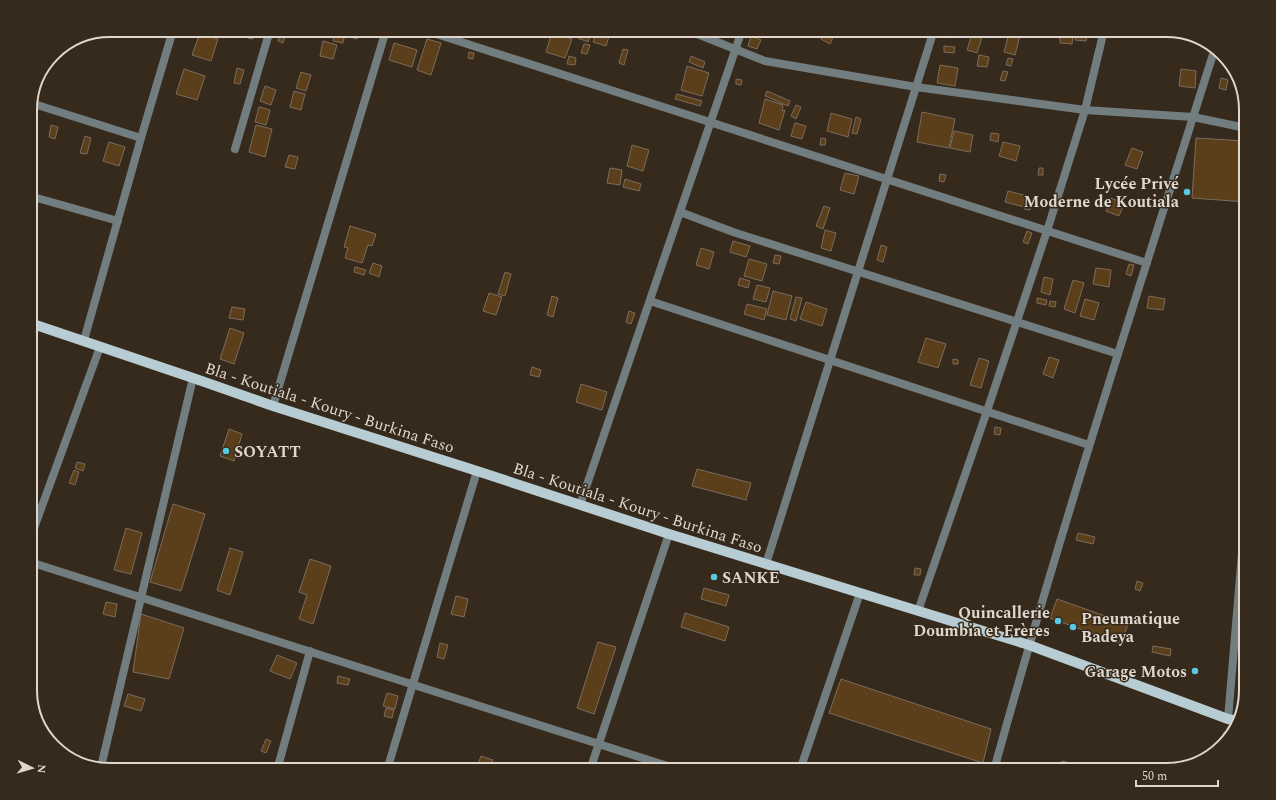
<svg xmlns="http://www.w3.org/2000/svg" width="1276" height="800" viewBox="0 0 1276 800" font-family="Spectral,serif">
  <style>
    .green { fill: #4f3c27 }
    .building { fill: #5b3e1a; stroke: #7b6c5d }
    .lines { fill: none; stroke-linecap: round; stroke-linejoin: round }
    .street { stroke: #727d7f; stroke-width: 8 }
    .primary { stroke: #b7cdd3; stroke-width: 10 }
    .poi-dot { fill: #57c9e2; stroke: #362a1c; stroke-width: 1.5 }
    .labels { text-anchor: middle; stroke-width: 3; stroke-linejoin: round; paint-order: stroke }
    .poi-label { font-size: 16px; font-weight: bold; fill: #dfd7ce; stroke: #362a1c; text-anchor: end }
    .street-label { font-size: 16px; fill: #dfd7ce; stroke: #362a1c }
    .rim { fill: none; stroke: #dfd7ce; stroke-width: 2 }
  </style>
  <rect width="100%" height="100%" fill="#362a1c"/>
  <path class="green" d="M1223,731L1233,733L1221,745Z"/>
  <g class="building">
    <path d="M338,30H360L357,39L337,33Z"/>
    <path d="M581,30H592L588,42L578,38Z"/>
    <path d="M597,30H611L606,46L593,42Z"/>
    <path d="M825,30H836L830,44L821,39Z"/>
    <path d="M950,30H955L952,38L948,36Z"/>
    <path d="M1010,30L1021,32L1015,55L1004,52Z"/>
    <path d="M249,32L254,33L253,39L248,38Z"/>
    <path d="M552,32L572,39L565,58L546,52Z"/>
    <path d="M200,33L218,39L211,61L192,55Z"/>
    <path d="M1076,33L1087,34L1086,41L1075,40Z"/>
    <path d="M972,34L982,37L977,53L967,50Z"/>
    <path d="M1060,34L1073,35L1072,44L1060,43Z"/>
    <path d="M280,35L285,37L283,43L278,41Z"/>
    <path d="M334,35L344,38L343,43L333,41Z"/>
    <path d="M751,36L761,40L757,49L748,46Z"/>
    <path d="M427,39L441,43L431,75L417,70Z"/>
    <path d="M323,41L337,45L333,59L320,56Z"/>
    <path d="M394,43L417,50L412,67L389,60Z"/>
    <path d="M584,44L590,45L587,54L581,53Z"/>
    <path d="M944,46L955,47L954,53L944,52Z"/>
    <path d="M623,49L628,50L624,65L619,63Z"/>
    <path d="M469,52L474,53L473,59L468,58Z"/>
    <path d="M979,55L989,57L987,67L977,66Z"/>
    <path d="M569,56L576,58L575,65L567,64Z"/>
    <path d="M691,56L705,62L703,68L689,62Z"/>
    <path d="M1008,58L1013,59L1011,66L1006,65Z"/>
    <path d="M940,65L958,68L955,86L937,83Z"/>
    <path d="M687,66L709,73L702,96L681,90Z"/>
    <path d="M237,68L244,70L240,84L234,83Z"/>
    <path d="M184,69L205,76L197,100L176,94Z"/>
    <path d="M1181,69L1196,71L1195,88L1179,86Z"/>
    <path d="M1003,71L1008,72L1005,81L1000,80Z"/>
    <path d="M301,72L311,75L306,91L296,88Z"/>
    <path d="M1221,78L1228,80L1226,90L1219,88Z"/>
    <path d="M736,79L742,80L741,85L736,84Z"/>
    <path d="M265,86L276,90L271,105L260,101Z"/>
    <path d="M294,91L305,94L301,110L290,107Z"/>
    <path d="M767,91L790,101L788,106L765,96Z"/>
    <path d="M677,94L702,101L700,106L675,99Z"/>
    <path d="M765,99L783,105L782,111L785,110L779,130L759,123Z"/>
    <path d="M796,105L801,107L796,119L791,116Z"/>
    <path d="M259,107L270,110L266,125L255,122Z"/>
    <path d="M922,112L955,119L949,148L917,142Z"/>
    <path d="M831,113L852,119L848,137L827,131Z"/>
    <path d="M856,117L861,119L857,134L852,133Z"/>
    <path d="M795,123L806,126L802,139L791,136Z"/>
    <path d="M51,125L58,127L55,139L49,137Z"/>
    <path d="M256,125L272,129L265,157L249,152Z"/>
    <path d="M954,131L973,135L970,152L950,148Z"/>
    <path d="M991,133L999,134L998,142L990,140Z"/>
    <path d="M85,136L91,138L87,154L80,153Z"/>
    <path d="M821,138L826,139L825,145H820Z"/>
    <path d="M1196,138L1246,141V202L1192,198Z"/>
    <path d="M109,142L125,147L119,166L103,161Z"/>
    <path d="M1003,142L1020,146L1016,161L999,156Z"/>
    <path d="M632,145L649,150L643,171L627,166Z"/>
    <path d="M1132,148L1143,152L1137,169L1125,165Z"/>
    <path d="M289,155L298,157L295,169L285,167Z"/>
    <path d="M610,168L622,170L620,185L607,183Z"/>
    <path d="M1039,168H1043V175H1038Z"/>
    <path d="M845,173L859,176L854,194L840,190Z"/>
    <path d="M940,174L946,175L944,182L939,181Z"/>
    <path d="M625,179L641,184L639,191L623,187Z"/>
    <path d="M1008,191L1027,196L1024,207L1005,202Z"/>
    <path d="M1111,198L1124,204L1119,216L1106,211Z"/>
    <path d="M1025,205L1031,206L1030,210L1024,209Z"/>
    <path d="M824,206L830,208L823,229L816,226Z"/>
    <path d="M350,226L376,234L372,246L368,245L362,263L345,258L348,248L344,247Z"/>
    <path d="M825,230L836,233L831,251L821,248Z"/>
    <path d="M1027,231L1032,233L1028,244L1023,242Z"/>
    <path d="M733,241L750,246L746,257L730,252Z"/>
    <path d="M881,245L887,247L883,262L877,260Z"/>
    <path d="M701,248L714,252L709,269L696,265Z"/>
    <path d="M775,255L781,256L779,264L773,263Z"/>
    <path d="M749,259L767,264L762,281L744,276Z"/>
    <path d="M373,263L382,266L379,277L369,273Z"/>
    <path d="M1129,264L1134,265L1131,276L1126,274Z"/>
    <path d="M355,267L366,270L364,275L354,272Z"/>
    <path d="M1096,268L1111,270L1109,287L1093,284Z"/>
    <path d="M505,272L511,274L505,296L498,294Z"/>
    <path d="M1044,277L1053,279L1050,295L1041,292Z"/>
    <path d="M740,278L750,281L748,288L738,285Z"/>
    <path d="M1073,280L1084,283L1075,313L1064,309Z"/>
    <path d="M757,285L770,288L766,302L753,299Z"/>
    <path d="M773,291L792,296L786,320L767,315Z"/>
    <path d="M489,293L502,297L496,315L483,311Z"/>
    <path d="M552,296L558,298L553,317L547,315Z"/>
    <path d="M1149,296L1165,299L1163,310L1147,308Z"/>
    <path d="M796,297L802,298L796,321L790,319Z"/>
    <path d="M1037,298L1047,300L1046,305L1037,303Z"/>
    <path d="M1085,299L1099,303L1094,320L1080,316Z"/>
    <path d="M1050,301L1056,302L1055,307L1049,306Z"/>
    <path d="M806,302L827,309L822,326L800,319Z"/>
    <path d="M747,304L767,309L764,320L744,314Z"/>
    <path d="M232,307L245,309L243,320L229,318Z"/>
    <path d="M629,311L635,313L631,324L626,322Z"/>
    <path d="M230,328L244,333L234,364L220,359Z"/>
    <path d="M926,338L946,344L938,368L918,362Z"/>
    <path d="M1049,357L1059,360L1053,378L1043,374Z"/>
    <path d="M979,358L989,361L981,388L970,385Z"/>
    <path d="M953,359L958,360V364H953Z"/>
    <path d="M532,367L541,370L539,377L530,375Z"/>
    <path d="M581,384L607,392L602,410L576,402Z"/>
    <path d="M995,427L1001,428L1000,435L994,434Z"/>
    <path d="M229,429L242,434L234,461L220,456Z"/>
    <path d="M77,462L85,464L83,471L75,468Z"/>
    <path d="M697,469L751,483L746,500L692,486Z"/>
    <path d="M74,470L79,472L75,485L69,483Z"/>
    <path d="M173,504L205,514L181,591L150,582Z"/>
    <path d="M126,528L142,533L131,574L114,570Z"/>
    <path d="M1078,533L1095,537L1093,544L1076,540Z"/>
    <path d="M230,548L243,552L230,595L217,590Z"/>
    <path d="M310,559L331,566L313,624L299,619L307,595L299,592Z"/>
    <path d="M915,568L921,569L920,575H914Z"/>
    <path d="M1137,581L1143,583L1140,591L1135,589Z"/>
    <path d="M704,588L729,595L726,606L701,599Z"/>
    <path d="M456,596L468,599L464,617L451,614Z"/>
    <path d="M1057,599L1128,624L1121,644L1050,618Z"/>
    <path d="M106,602L117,604L115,617L103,614Z"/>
    <path d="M685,613L729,627L725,641L681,627Z"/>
    <path d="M141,614L184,628L169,679L133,672Z"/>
    <path d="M1243,628L1246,629V671H1239Z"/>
    <path d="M598,642L616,647L594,714L577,708Z"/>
    <path d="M440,643L448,645L444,659L437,657Z"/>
    <path d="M1153,646L1171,649L1170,656L1152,652Z"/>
    <path d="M277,655L297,663L290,679L270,671Z"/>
    <path d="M338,676L350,679L348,685L337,683Z"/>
    <path d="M841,679L991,729L983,763L829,713Z"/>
    <path d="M387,693L398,696L395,709L383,706Z"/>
    <path d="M128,694L145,699L141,711L124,706Z"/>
    <path d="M386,708L394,710L392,718L384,716Z"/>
    <path d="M266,739L271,741L266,753L261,751Z"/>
    <path d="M481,756L493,760L489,770L477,767Z"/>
    <path d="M1062,761L1084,767L1083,770H1059Z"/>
  </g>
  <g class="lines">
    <g class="street">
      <path d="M424,30L1147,263"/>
      <path d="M687,30L765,61L916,87L1085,110L1193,117L1246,128"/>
      <path d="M31,103L141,138"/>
      <path d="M235,149L270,30"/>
      <path d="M30,196L118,221"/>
      <path d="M680,212L733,232L1118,354"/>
      <path d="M650,301L1089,445"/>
      <path d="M84,340L141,138L173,30"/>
      <path d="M273,406L386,30"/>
      <path d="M580,505L742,30"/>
      <path d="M30,539L100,347"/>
      <path d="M30,562L680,770"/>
      <path d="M766,564L934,30"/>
      <path d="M918,611L987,411L1047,231L1085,110L1104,30"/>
      <path d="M1228,719L1246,506"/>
      <path d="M101,767L193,378"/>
      <path d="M277,770L310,651"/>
      <path d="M387,770L477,471"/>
      <path d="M590,770L669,534"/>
      <path d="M800,770L860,593"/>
      <path d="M994,770C1061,527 1139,288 1215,48"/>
    </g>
    <path class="primary" d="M30,323L193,378L273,406L477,471L669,534L1029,645L1228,719L1237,721"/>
  </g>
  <g class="poi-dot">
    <circle cx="1187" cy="192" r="4"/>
    <circle cx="226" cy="451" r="4"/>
    <circle cx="714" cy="577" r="4"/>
    <circle cx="1058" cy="621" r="4"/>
    <circle cx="1073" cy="627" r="4"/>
    <circle cx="1195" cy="671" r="4"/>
  </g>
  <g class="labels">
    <g class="poi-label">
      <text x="1179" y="189">Lycée Privé<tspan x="1179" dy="18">Moderne de Koutiala</tspan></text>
      <text x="234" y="457" text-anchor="start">SOYATT</text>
      <text x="722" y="583" text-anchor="start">SANKE</text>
      <text x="1050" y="618">Quincallerie<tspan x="1050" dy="18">Doumbia et Frères</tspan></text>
      <text x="1081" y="624" text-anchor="start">Pneumatique<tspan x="1081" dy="18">Badeya</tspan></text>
      <text x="1187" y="677">Garage Motos</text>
    </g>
    <g class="street-label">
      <text transform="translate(330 407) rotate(18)" y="6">Bla - Koutiala - Koury - Burkina Faso</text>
      <text transform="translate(638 507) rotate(18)" y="6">Bla - Koutiala - Koury - Burkina Faso</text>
    </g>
  </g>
  <path d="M0 0H1276V800H0ZM110 37H1166A73 73 0 0 1 1239 110V690A73 73 0 0 1 1166 763H110A73 73 0 0 1 37 690V110A73 73 0 0 1 110 37Z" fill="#362a1c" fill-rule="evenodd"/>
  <path class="rim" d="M110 37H1166A73 73 0 0 1 1239 110V690A73 73 0 0 1 1166 763H110A73 73 0 0 1 37 690V110A73 73 0 0 1 110 37Z"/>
  <g transform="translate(32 768) rotate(95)" stroke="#362a1c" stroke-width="3" paint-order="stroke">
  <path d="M0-3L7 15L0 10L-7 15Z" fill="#dfd7ce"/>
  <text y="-6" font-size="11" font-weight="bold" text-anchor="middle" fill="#dfd7ce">N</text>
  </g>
  <path d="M1136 780v6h82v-6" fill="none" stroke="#dfd7ce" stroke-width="2"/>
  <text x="1142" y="780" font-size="12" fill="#dfd7ce" stroke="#362a1c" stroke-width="3" paint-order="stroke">50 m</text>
</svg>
